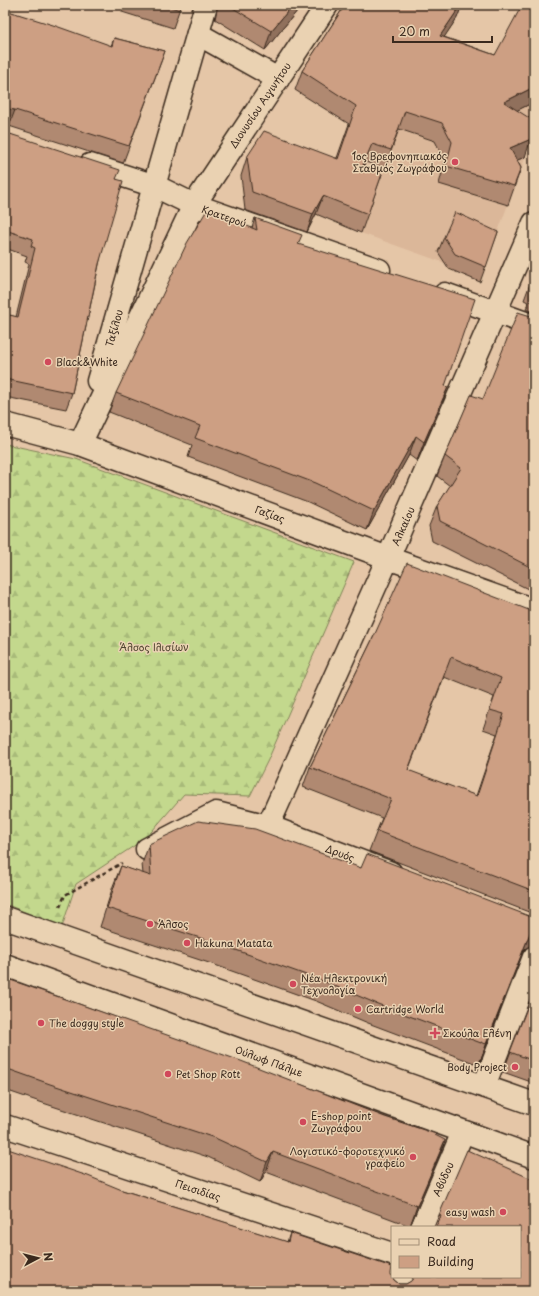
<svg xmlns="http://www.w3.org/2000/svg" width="539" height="1296" viewBox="0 0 539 1296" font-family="'Playpen Sans',sans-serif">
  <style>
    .built { fill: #dbb799 }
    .forest { fill: url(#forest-firs); stroke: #7f8156 }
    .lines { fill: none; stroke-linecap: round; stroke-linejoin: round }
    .minor-casing { stroke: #3b2a1e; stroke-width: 25 }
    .major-casing { stroke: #3b2a1e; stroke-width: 25 }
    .path { stroke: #3b2a1e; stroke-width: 2.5; stroke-dasharray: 4 3; stroke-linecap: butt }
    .minor { stroke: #ead2b2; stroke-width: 22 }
    .major { stroke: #ead2b2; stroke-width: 22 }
    .wall { fill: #b08971; stroke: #3b2a1e; fill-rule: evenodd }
    .shaded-wall { fill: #906f5c; stroke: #3b2a1e }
    .building { fill: #cd9f83; stroke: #3b2a1e; fill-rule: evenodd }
    .poi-dot { fill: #d1495b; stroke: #ead2b2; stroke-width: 1.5 }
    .labels { text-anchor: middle; stroke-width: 3; stroke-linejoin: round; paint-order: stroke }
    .street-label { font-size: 10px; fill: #3b2a1e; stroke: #ead2b2 }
    .poi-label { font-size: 10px; fill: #3b2a1e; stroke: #ead2b2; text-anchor: start }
    .park-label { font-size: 10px; fill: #4f442f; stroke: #ead2b2 }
  </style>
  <defs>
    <pattern id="forest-firs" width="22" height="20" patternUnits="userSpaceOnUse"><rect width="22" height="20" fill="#c3d88d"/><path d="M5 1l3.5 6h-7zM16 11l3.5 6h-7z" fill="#a8ba79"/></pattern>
  </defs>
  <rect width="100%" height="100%" fill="#e5c6a7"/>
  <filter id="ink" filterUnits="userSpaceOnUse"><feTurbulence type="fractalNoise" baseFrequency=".025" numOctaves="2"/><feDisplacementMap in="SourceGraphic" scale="8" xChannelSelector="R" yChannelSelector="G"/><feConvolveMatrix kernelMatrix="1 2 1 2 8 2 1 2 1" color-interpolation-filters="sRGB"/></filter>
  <g filter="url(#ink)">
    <path class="built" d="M534,89V134L492,248L445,263L361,233L385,166L396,128Z"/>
    <path class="forest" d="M5,444L76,459L354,562L268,760L250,796L184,794L146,838L76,884L62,927L5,904Z"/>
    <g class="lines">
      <defs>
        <g id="minor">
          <path d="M198,34L278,79"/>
          <path d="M90,165L155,186L194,205L379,270"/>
          <path d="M445,294L534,326"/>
          <path d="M98,381L206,5"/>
          <path d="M5,424L80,444L388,558L534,610"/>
          <path d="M80,444L194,205L327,5"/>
          <path d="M268,826L388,558L534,223"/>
          <path d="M147,849L216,813L268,826L391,873"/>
          <path d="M484,1086L534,957"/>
          <path d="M5,1126L392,1254"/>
          <path d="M422,1227L463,1132"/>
          <path d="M396,1291L401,1277"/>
        </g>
        <g id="major">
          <path d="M5,918L534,1104"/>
          <path d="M5,965L534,1157"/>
        </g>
      </defs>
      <use href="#minor" class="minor-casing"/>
      <use href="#major" class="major-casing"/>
      <path class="path" d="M60,907L65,895L122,863"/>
      <use href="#minor" class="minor"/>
      <use href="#major" class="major"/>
    </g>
    <g class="wall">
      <path d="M124,5H181L173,28L122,12Z"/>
      <path d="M218,5H302L265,50L215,19Z"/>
      <path d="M345,5H462L457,18L444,37L495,55L534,5V102L517,110L525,157L517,160L521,168L508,205L439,184L445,161L435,141L399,129L385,168L365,162L364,166L382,174L361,233L316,214L307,232L245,210L241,176L247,157L337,158L349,124L295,90L302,71Z"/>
      <path d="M5,10L111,46L114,38L165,51L123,163L9,126H5Z"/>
      <path d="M5,132L7,133L117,179L72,393L66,409L5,397V314L16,317L29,264L25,262L27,256L5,248Z"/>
      <path d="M255,218L299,244L445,386L441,406L417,461L409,455L367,530L308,502L188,457L192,445L109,412L116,393L252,228Z"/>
      <path d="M498,232L480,282L449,269L438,252L444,237Z"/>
      <path d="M534,273V313L526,310L528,302L524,300Z"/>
      <path d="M534,317V592L432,541L429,526L437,506L450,486L437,476L445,456L483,399Z"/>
      <path d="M534,612V914L369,851L382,818L303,787L310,767L374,636ZM444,677L494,697L483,729L497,734L476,796L408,771Z"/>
      <path d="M149,844L361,868L534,918V945H532L526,948L522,952L479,1064L474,1062V1063L368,1023L316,1001L212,964L100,927L113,886L121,866L143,874L142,864Z"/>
      <path d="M5,978L435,1135L438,1159L410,1226L266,1172L260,1182L208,1157L43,1103L5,1090Z"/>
      <path d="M534,990V1083L503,1072Z"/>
      <path d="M534,1180V1291H5L122,1190L287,1242L290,1233L391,1274L394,1280L399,1284H406L520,1227H434L439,1215Z"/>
    </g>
    <g class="shaded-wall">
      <path d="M293,5H302L265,50L271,31Z"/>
      <path d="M461,5H462L457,18L433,54L440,36Z"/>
      <path d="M534,87V102L498,120L504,102Z"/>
      <path d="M9,109L15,110L9,126H5V111Z"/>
      <path d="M531,139L525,157L503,166L510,148Z"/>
      <path d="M323,196L316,214L307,232L313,214Z"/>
      <path d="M448,387L441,406L417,461L424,442Z"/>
      <path d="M416,436L409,455L367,530L374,511Z"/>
      <path d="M534,927V945H532L526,948L522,952L479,1064L530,933Z"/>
      <path d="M445,1140L438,1159L410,1226L417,1206Z"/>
      <path d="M273,1152L266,1172L260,1182L267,1162Z"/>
    </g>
    <g class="building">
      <path d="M164,5H181L180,10Z"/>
      <path d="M228,5H293L271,31Z"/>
      <path d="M345,5H461L440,36L495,55L522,5H534V87L504,102L534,121V132L531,139L510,148L521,168L514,186L446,166L452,142L442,123L405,111L391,150L372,144L363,165L382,174L368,214L323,196L313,214L252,192L247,157L264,131L338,159L356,106L302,71Z"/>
      <path d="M5,10L53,25L112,46L114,38L165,51L129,146L15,110L9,109L5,111Z"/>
      <path d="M5,132L7,133L120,170L116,179L123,181L99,264L72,393L5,379V314L18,317L35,248L31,246L33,239L5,230Z"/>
      <path d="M207,210L257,230L255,218L302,235L298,244L475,299L445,386L448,387L424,442L416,436L374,511L315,483L195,438L200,426L116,393L187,243Z"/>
      <path d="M455,212L498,232L486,267L455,254L444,237Z"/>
      <path d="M534,273V282L531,280Z"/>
      <path d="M518,312L534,317V569L440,521L437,506L461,468L445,456L471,395L483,399Z"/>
      <path d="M407,563L534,612V891L377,831L391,799L310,767L374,636ZM451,657L501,678L490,710L504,714L477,796L408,770Z"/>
      <path d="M198,821L255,829L361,868L367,854L534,918V927L530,933L486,1044L481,1042V1043L375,1003L323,981L219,944L107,908L121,866L151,876L149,844Z"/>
      <path d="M5,978L241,1061L385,1117L436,1134L435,1135L445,1140L417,1206L273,1152L267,1162L215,1138L50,1084L5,1068Z"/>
      <path d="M534,990V1061L510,1052Z"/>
      <path d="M5,1148L88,1176L122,1190L288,1242L290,1233L392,1267L391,1274L392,1277L394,1280L399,1284H406L411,1281L414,1277H520V1227H436L441,1216L439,1215L467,1150L534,1180V1291H5Z"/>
    </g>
  </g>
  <g class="poi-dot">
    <circle cx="455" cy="162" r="4"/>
    <circle cx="48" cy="362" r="4"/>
    <circle cx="150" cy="924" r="4"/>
    <circle cx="187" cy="943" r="4"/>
    <circle cx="293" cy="984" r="4"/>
    <circle cx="358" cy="1009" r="4"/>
    <circle cx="41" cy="1023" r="4"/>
    <path d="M433 1027h4v4h4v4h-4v4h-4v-4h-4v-4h4z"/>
    <circle cx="515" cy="1067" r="4"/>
    <circle cx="168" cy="1074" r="4"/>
    <circle cx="303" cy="1122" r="4"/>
    <circle cx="413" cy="1157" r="4"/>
    <circle cx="503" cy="1212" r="4"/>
  </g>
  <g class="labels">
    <g class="street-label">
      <text transform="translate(260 105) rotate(-56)" y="4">Διονυσίου Αιγινήτου</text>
      <text transform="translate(224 216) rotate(19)" y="4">Κρατερού</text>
      <text transform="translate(114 328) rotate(-74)" y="4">Ταξίλου</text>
      <text transform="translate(270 514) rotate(20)" y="4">Γαζίας</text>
      <text transform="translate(403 526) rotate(-66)" y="4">Αλκαίου</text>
      <text transform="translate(340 853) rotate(21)" y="4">Δρυός</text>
      <text transform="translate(269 1061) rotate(20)" y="4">Ούλωφ Πάλμε</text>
      <text transform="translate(443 1179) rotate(-66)" y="4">Αβύδου</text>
      <text transform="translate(198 1190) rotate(18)" y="4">Πεισιδίας</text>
    </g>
    <g class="poi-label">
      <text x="447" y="160" text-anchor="end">1ος Βρεφονηπιακός<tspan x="447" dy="12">Σταθμός Ζωγράφου</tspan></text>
      <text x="56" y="366">Black&amp;White</text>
      <text x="158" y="928">Άλσος</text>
      <text x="195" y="947">Hakuna Matata</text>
      <text x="301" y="982">Νέα Ηλεκτρονική<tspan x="301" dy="12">Τεχνολογία</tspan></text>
      <text x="366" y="1013">Cartridge World</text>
      <text x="49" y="1027">The doggy style</text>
      <text x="443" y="1037">Σκούλα Ελένη</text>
      <text x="507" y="1071" text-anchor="end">Body Project</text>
      <text x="176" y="1078">Pet Shop Rott</text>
      <text x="311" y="1120">E-shop point<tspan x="311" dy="12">Ζωγράφου</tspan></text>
      <text x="405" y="1155" text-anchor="end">Λογιστικό-φοροτεχνικό<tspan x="405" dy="12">γραφείο</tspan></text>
      <text x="495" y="1216" text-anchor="end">easy wash</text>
    </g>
    <g class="park-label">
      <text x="154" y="651">Άλσος Ιλισίων</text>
    </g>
  </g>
  <rect width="539" height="1296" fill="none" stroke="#ead2b2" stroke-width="20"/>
  <rect x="10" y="10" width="519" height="1276" fill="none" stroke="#3b2a1e" stroke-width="1.5" filter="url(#ink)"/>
  <rect x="391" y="1226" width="130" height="52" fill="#ead2b2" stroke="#a48f77"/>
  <rect x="399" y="1239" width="20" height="6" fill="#ead2b2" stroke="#a48f77"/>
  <text x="427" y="1246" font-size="12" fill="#3b2a1e">Road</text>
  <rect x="399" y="1256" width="20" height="12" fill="#cd9f83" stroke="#a48f77"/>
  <text x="427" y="1266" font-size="12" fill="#3b2a1e">Building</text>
  <g transform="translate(38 1258) rotate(83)" stroke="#ead2b2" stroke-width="3" paint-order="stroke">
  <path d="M0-3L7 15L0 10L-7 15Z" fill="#3b2a1e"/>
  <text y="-6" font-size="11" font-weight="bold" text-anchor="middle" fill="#3b2a1e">N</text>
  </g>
  <path d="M393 36v6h99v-6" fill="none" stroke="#3b2a1e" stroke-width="2"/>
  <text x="399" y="36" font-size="12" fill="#3b2a1e" stroke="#ead2b2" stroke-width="3" paint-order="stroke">20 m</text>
</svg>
